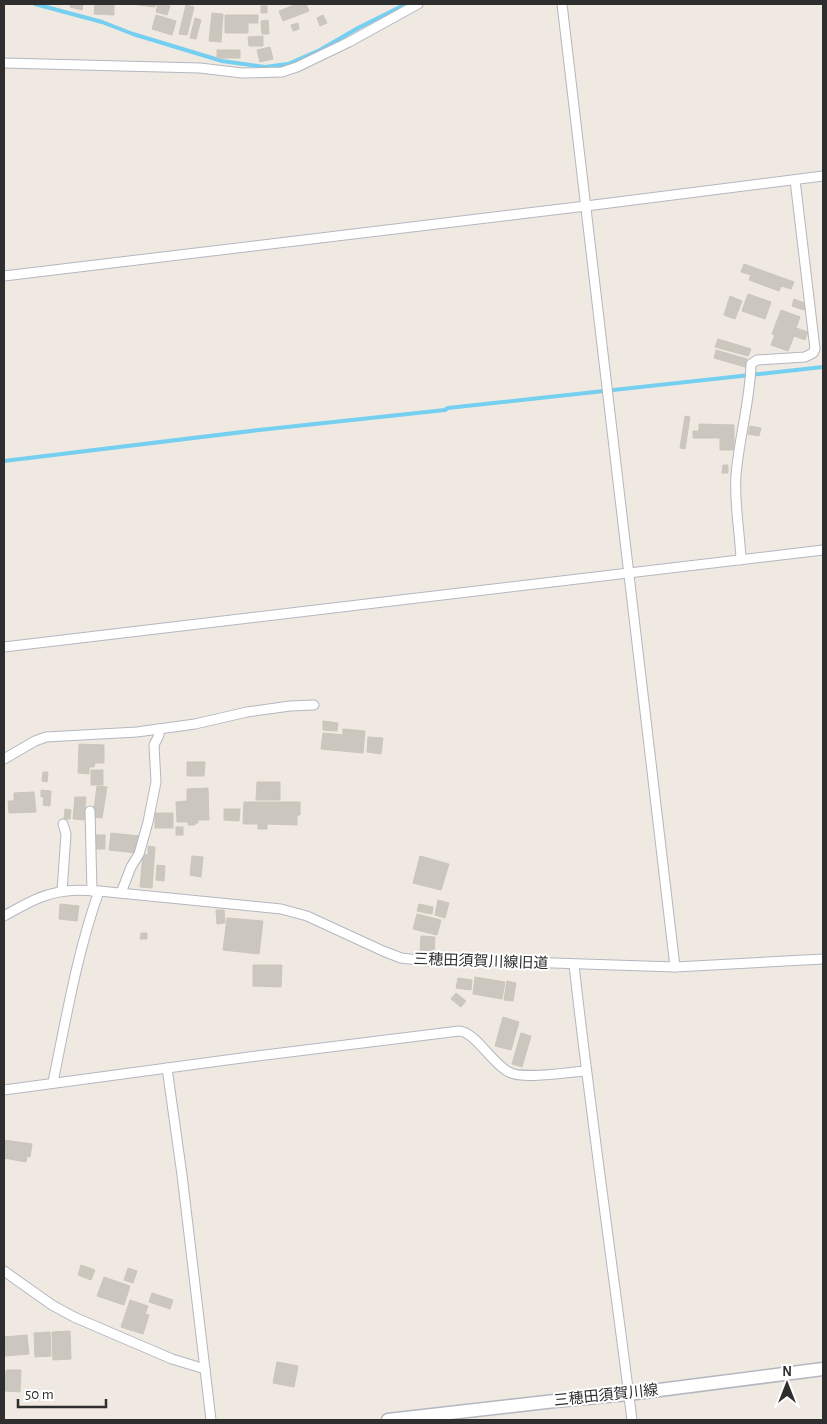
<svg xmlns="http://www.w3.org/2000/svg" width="827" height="1424" viewBox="0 0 827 1424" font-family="'Alegreya Sans','Noto Sans JP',sans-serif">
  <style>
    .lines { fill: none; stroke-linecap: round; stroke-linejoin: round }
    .stream { stroke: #75cff0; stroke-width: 4 }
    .building { fill: #cbc7bf; stroke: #cbc5ba }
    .minor-casing { stroke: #b4b7c1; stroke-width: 11 }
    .secondary-casing { stroke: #b4b7c1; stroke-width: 15 }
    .minor { stroke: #fff; stroke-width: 9 }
    .secondary { stroke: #fff; stroke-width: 12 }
    .labels { text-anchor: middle; stroke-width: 4; stroke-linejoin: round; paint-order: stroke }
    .street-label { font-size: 15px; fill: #2e2e2e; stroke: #fff }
  </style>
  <rect width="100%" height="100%" fill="#efe9e1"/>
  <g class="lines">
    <g class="stream">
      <path d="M35,4L102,22L133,34L222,61L265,67L288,64L320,50L358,28L406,4"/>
      <path d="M4,461L259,430L445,410L448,408L823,367"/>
    </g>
  </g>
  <g class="building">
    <path d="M71,4H83L82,10L70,7Z"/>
    <path d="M95,4H114V15L94,14Z"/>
    <path d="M131,4H156L155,7Z"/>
    <path d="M158,4L170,6L167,15L156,12Z"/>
    <path d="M297,4H306L309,11L283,21L279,11Z"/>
    <path d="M186,5L194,7L187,35L179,34Z"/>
    <rect x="261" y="6" width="6" height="7"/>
    <path d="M212,13L223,14L221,42L209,41Z"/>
    <path d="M156,15L176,21L172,35L152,29Z"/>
    <path d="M225,15H258V23H248V33H225Z"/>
    <path d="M323,15L327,23L320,26L317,18Z"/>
    <path d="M195,18L201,20L196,39L190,38Z"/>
    <path d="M268,20L269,34H262L261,21Z"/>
    <path d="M298,23L299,29L293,31L291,25Z"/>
    <path d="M263,36V46H249L248,37Z"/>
    <path d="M270,47L273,59L260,62L257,50Z"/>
    <rect x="217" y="50" width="23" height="8"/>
    <path d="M744,264L794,282L791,289L781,286L779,291L749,280L751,275L741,272Z"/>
    <path d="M748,294L771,302L765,319L742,311Z"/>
    <path d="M730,296L742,301L735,319L724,315Z"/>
    <path d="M794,299L807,304L804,310L792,306Z"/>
    <path d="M781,310L800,317L796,328L808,332L805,340L794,336L788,351L771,345L775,335L772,334Z"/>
    <path d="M718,339L751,349L748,356L715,347Z"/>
    <path d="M716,350L747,359L745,367L714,358Z"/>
    <path d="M685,416L690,417L685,449L680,448Z"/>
    <path d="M699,424L734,425V450H720V438H693V431H699Z"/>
    <path d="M750,426L761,428L759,436L748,434Z"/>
    <path d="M723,465H728V473H722Z"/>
    <path d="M323,721L338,723L337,731L323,730Z"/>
    <path d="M343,729L365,731L363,753L321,749L323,733L343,735Z"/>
    <path d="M368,737L383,738L381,754L367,752Z"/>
    <path d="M79,744L104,745V763H95L94,767H89V774L78,773Z"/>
    <path d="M187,762H205L204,776H187Z"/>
    <rect x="91" y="770" width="12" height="15"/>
    <path d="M43,772H48L47,782L42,781Z"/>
    <path d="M257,782H280V800H256Z"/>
    <path d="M97,786L107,787L102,818L93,817Z"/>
    <path d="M208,788L209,820H198V823H195V825H188V822H177L176,802L187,801V789Z"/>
    <path d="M41,790L51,791L50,806L43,805L44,797H41Z"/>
    <path d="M34,792L36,812L9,813L8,801H14V793Z"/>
    <path d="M75,797H86L84,820L73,819Z"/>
    <path d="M244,802H300V815H297V825L267,824V829H258V824H243Z"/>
    <path d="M65,809L71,810L70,819H64Z"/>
    <path d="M224,809H240L239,821L224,820Z"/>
    <rect x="155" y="813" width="18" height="15"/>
    <rect x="176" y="827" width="7" height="8"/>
    <path d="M111,833L139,836L137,853L109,850Z"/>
    <rect x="94" y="835" width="11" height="14"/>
    <path d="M148,846L155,847L152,888L140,887L143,854L148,855Z"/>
    <path d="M192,856L203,857L201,877L190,875Z"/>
    <path d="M420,856L449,864L441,890L413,883Z"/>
    <path d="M157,865L165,866L164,881L156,880Z"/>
    <path d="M438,900L449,903L445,918L435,915Z"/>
    <path d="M60,904L79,906L77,921L59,919Z"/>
    <path d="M419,904L433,907L432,914L417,911Z"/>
    <path d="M216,910H224L225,923L217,924Z"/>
    <path d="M417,914L441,920L437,935L413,929Z"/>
    <path d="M227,918L263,921L259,954L223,950Z"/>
    <path d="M141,933H147V939H140Z"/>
    <path d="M421,936L435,937L434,953L420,952Z"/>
    <path d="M253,965H282L281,987L253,986Z"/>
    <path d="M475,977L505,982L502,999L473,994Z"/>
    <path d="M458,978L472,980L471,990L456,988Z"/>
    <path d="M507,981L516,983L513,1001L504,1000Z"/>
    <path d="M456,993L466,1001L461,1007L451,999Z"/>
    <path d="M503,1017L519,1022L511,1050L495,1046Z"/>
    <path d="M521,1033L531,1036L522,1067L512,1064Z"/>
    <path d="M4,1140L32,1144L30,1157L27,1156L26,1162L4,1158Z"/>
    <path d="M81,1265L95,1270L91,1280L78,1275Z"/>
    <path d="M128,1268L137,1271L133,1283L124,1280Z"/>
    <path d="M104,1277L130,1286L124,1305L97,1296Z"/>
    <path d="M152,1293L173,1300L170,1309L149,1302Z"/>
    <path d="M130,1300L148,1306L145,1314L149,1315L143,1334L121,1327Z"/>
    <path d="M70,1331L71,1359L53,1360L52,1332Z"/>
    <path d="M50,1332L51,1356L35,1357L34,1333Z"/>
    <path d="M27,1335L29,1354L4,1356V1337Z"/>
    <path d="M277,1362L298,1366L294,1387L273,1383Z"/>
    <path d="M6,1370H21L20,1392L5,1391L4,1374H6Z"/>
  </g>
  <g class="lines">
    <defs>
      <g id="minor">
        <path d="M562,4L675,967"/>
        <path d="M4,63L200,68L242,73L282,72L297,67L349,42L418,4"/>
        <path d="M4,276L586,206L823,176"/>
        <path d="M741,560C740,532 734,504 736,475C739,438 750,402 751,364L757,360L805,357L813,353L815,349L795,180"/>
        <path d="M4,647L823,550"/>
        <path d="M4,759L35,741L46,737L137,732L195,724L247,712L290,706L314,705"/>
        <path d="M90,811L92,891"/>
        <path d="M62,891L66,834L63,824"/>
        <path d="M121,893L131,867L139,854L148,822L156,782L154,745L159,735V729"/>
        <path d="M4,916C24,905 43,893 67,891C77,889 88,891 99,891L281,909L307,916L383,951L401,958L427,961L466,960L675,967L823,959"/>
        <path d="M574,965C591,1117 613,1268 632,1420"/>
        <path d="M167,1068L182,1175L211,1420"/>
        <path d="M53,1082C66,1019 77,953 99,891"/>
        <path d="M4,1090L249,1057L459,1031C476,1032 492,1064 509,1072C522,1080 568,1072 586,1071"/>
        <path d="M4,1271L52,1305L74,1317L172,1359L205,1369"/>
      </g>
      <path id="secondary" d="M388,1420L555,1401L628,1394L823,1369"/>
    </defs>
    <use href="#minor" class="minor-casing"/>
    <use href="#secondary" class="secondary-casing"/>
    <use href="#minor" class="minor"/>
    <use href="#secondary" class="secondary"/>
  </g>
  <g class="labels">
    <g class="street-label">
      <text transform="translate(481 961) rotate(2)" y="5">三穂田須賀川線旧道</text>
      <text transform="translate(606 1395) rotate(-6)" y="5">三穂田須賀川線</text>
    </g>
  </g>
  <rect width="827" height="1424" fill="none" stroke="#2e2e2e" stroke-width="10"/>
  <g transform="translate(787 1384)" stroke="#ffffff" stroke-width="4" paint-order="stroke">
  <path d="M0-4L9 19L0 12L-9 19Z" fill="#2e2e2e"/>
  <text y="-8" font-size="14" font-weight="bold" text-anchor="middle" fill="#2e2e2e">N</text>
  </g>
  <path d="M18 1399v8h88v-8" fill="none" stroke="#2e2e2e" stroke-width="2.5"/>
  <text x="25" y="1399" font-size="15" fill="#2e2e2e" stroke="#ffffff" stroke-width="4" paint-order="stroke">50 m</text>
</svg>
